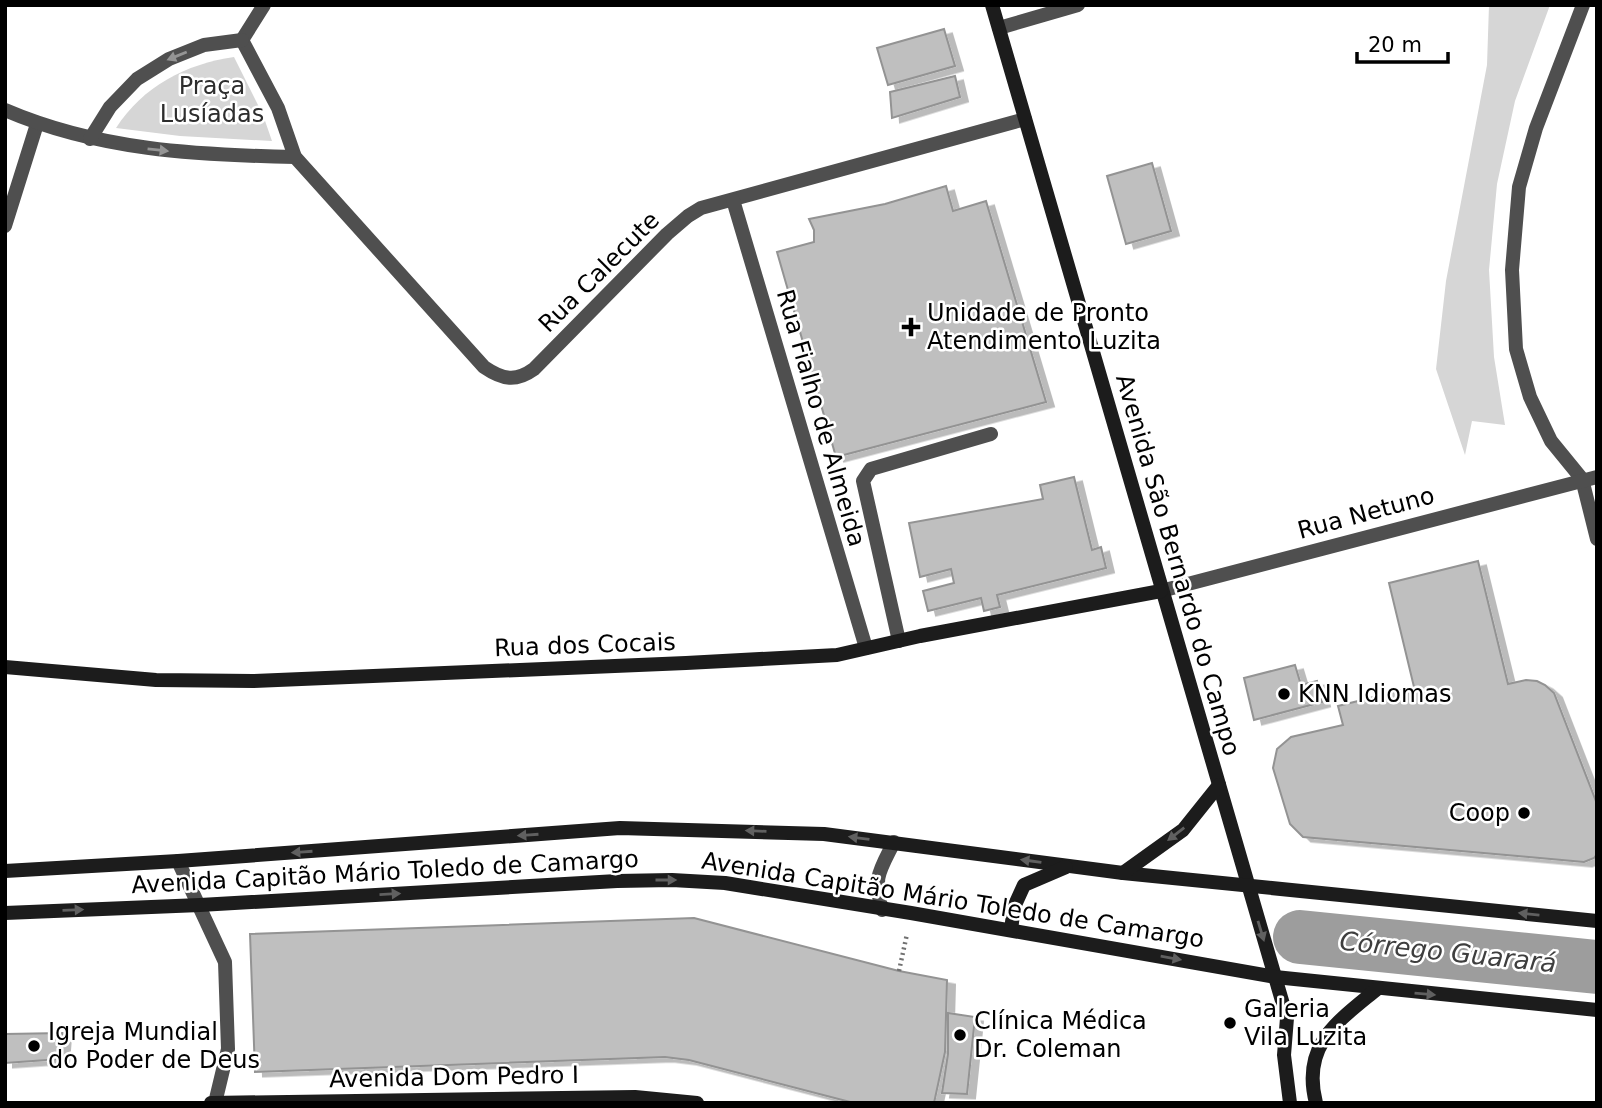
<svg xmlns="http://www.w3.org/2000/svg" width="1602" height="1108" viewBox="0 0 1602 1108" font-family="'DejaVu Sans',sans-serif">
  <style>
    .green { fill: #d6d6d6 }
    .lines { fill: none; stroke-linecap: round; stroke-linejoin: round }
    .river { stroke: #9d9d9d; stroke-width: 54 }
    .building { fill: #bfbfbf; stroke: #939393; stroke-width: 2; filter: url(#shadow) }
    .path { stroke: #717171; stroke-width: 4.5; stroke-dasharray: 2 3.5; stroke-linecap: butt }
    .lane { stroke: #4f4f4f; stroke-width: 14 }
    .street { stroke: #4f4f4f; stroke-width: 14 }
    .secondary { stroke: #1c1c1c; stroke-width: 14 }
    .oneway { fill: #959595 }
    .oneway2 { fill: #606060 }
    .poi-dot { fill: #000; stroke: #fff; stroke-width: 2.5 }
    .labels { text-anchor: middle; stroke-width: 5; stroke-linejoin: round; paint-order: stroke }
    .park-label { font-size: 24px; fill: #2d2d2d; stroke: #fff }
    .street-label { font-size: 24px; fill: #000; stroke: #fff }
    .poi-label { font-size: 24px; fill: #000; stroke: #fff; text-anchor: start }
    .water-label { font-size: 26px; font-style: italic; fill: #3e3e3e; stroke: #fff }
  </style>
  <defs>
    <filter id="shadow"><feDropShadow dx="8" dy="4.5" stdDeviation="0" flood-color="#0004"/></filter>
  </defs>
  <rect width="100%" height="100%" fill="#fff"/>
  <g class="green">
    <path d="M1489,5H1550L1515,101L1497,184L1489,270L1494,357L1505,425L1472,421L1465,455L1436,369L1446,281L1487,65Z"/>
    <path d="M234,57L263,115L272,141L180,136L116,128C143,86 186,64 234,57Z"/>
  </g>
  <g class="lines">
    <path class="river" d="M1300,937L1597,967"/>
  </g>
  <g class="building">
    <path d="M944,29L955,66L888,85L877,48Z"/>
    <path d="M955,76L960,97L892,118L890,92Z"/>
    <path d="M1152,163L1171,231L1126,244L1107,176Z"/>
    <path d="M946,186L953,211L986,201L1046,402L836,457L777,252L814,242V230L809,219L885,204Z"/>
    <path d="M1074,477L1092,550L1101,547L1106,568L997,595L1000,607L984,611L981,598L928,611L923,591L954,583L951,569L920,577L909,523L1043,499L1040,485Z"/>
    <path d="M1478,561L1508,684L1526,680L1537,681L1545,685L1554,693L1597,804V854L1594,858L1584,862L1303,837L1290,824L1273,768L1277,749L1291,737L1343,725L1338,706L1414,687L1389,583Z"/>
    <path d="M1295,665L1301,685L1317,681L1322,702L1254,720L1244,678Z"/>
    <path d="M694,918L899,971L947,980L945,1052L934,1103H854L689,1060L665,1057L255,1072L250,934Z"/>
    <path d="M948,1013L975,1017L967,1094L942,1093L948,1054Z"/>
    <path d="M63,1033L61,1059L5,1063V1034Z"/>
  </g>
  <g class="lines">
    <path class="path" d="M899,971L907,934"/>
    <g class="lane">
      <path d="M5,226L37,124"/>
      <path d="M899,641L863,481L871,469L991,434"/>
      <path d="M178,861L225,962L228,1049L215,1103"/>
      <path d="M882,910C873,877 879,872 894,842"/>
    </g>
    <g class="street">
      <path d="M1583,5L1536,128L1519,187L1512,270L1516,349L1530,397L1551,441L1582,479L1597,539"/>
      <path d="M999,28L1078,5"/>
      <path d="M242,40L278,108L295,157L484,367C503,380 516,382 534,369L667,234L688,216L701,208L1025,119"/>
      <path d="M242,40L264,5"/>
      <path d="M5,110C98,150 195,155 295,157"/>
      <path d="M90,139L110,107L137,79L169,59L204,45L242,40"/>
      <path d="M733,200L866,648"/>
      <path d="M1161,591L1597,477"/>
    </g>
    <g class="secondary">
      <path d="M992,5L1287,1018L1284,1055L1290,1103"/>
      <path d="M5,667L156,680L253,681L686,663L837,655L920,636L1161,591"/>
      <path d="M5,871L178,861L620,828L824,834L1123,873L1597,921"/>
      <path d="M1123,873L1183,830L1219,785"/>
      <path d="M5,913L200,905L617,881L672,880L725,883L911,913L1275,977L1597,1010"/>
      <path d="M1011,930L1014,907L1024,885L1066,867"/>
      <path d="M211,1103L635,1097L697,1103"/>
      <path d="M1316,1103C1301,1045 1337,1022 1377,989"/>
    </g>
  </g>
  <defs><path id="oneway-solid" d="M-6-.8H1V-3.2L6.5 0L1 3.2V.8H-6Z" transform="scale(1.75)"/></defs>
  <g class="oneway">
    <use href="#oneway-solid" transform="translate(177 56) rotate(158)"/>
    <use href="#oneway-solid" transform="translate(158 150) rotate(6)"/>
  </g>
  <g class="oneway2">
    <use href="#oneway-solid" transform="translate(756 831) rotate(-178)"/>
    <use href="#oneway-solid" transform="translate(1176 834) rotate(142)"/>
    <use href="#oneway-solid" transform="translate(528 835) rotate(176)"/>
    <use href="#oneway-solid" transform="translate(859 838) rotate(-173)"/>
    <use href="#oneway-solid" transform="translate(302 852) rotate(176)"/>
    <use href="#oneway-solid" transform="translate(1031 861) rotate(-172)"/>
    <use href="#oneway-solid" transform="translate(666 880)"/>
    <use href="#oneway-solid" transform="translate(390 894) rotate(-3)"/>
    <use href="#oneway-solid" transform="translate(73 910) rotate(-2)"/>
    <use href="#oneway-solid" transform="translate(1529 914) rotate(-174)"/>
    <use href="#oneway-solid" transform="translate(1261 931) rotate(73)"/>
    <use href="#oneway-solid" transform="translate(1171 958) rotate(10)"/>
    <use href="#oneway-solid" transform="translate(1425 994) rotate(5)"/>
  </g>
  <g class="poi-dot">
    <path d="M907.5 316.5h7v7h7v7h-7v7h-7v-7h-7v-7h7z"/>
    <circle cx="1284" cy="694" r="7"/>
    <circle cx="1524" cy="813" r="7"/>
    <circle cx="1230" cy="1023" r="7"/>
    <circle cx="960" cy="1035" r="7"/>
    <circle cx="34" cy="1046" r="7"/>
  </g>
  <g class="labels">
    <g class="park-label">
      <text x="212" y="94">Praça<tspan x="212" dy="28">Lusíadas</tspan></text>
    </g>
    <g class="street-label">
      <text transform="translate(599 272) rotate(-45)" y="8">Rua Calecute</text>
      <text transform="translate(821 418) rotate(74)" y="8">Rua Fialho de Almeida</text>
      <text transform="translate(1366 513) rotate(-15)" y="8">Rua Netuno</text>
      <text transform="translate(1178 565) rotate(74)" y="8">Avenida São Bernardo do Campo</text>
      <text transform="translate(585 645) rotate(-2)" y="8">Rua dos Cocais</text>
      <text transform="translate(385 872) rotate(-3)" y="8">Avenida Capitão Mário Toledo de Camargo</text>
      <text transform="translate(953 900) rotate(9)" y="8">Avenida Capitão Mário Toledo de Camargo</text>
      <text transform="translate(454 1077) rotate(-1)" y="8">Avenida Dom Pedro I</text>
    </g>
    <g class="poi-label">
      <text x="927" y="321">Unidade de Pronto<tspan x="927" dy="28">Atendimento Luzita</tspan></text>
      <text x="1298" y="702">KNN Idiomas</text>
      <text x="1510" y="821" text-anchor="end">Coop</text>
      <text x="1244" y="1017">Galeria<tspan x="1244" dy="28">Vila Luzita</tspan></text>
      <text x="974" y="1029">Clínica Médica<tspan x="974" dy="28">Dr. Coleman</tspan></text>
      <text x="48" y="1040">Igreja Mundial<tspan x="48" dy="28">do Poder de Deus</tspan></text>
    </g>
    <g class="water-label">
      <text transform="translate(1448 952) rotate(6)" y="9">Córrego Guarará</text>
    </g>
  </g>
  <rect width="1602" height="1108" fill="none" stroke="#000000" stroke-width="14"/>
  <path d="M1357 52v10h91v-10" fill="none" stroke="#000000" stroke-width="3.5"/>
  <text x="1368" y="52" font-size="21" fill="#000000" stroke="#ffffff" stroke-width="5" paint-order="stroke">20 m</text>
</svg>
